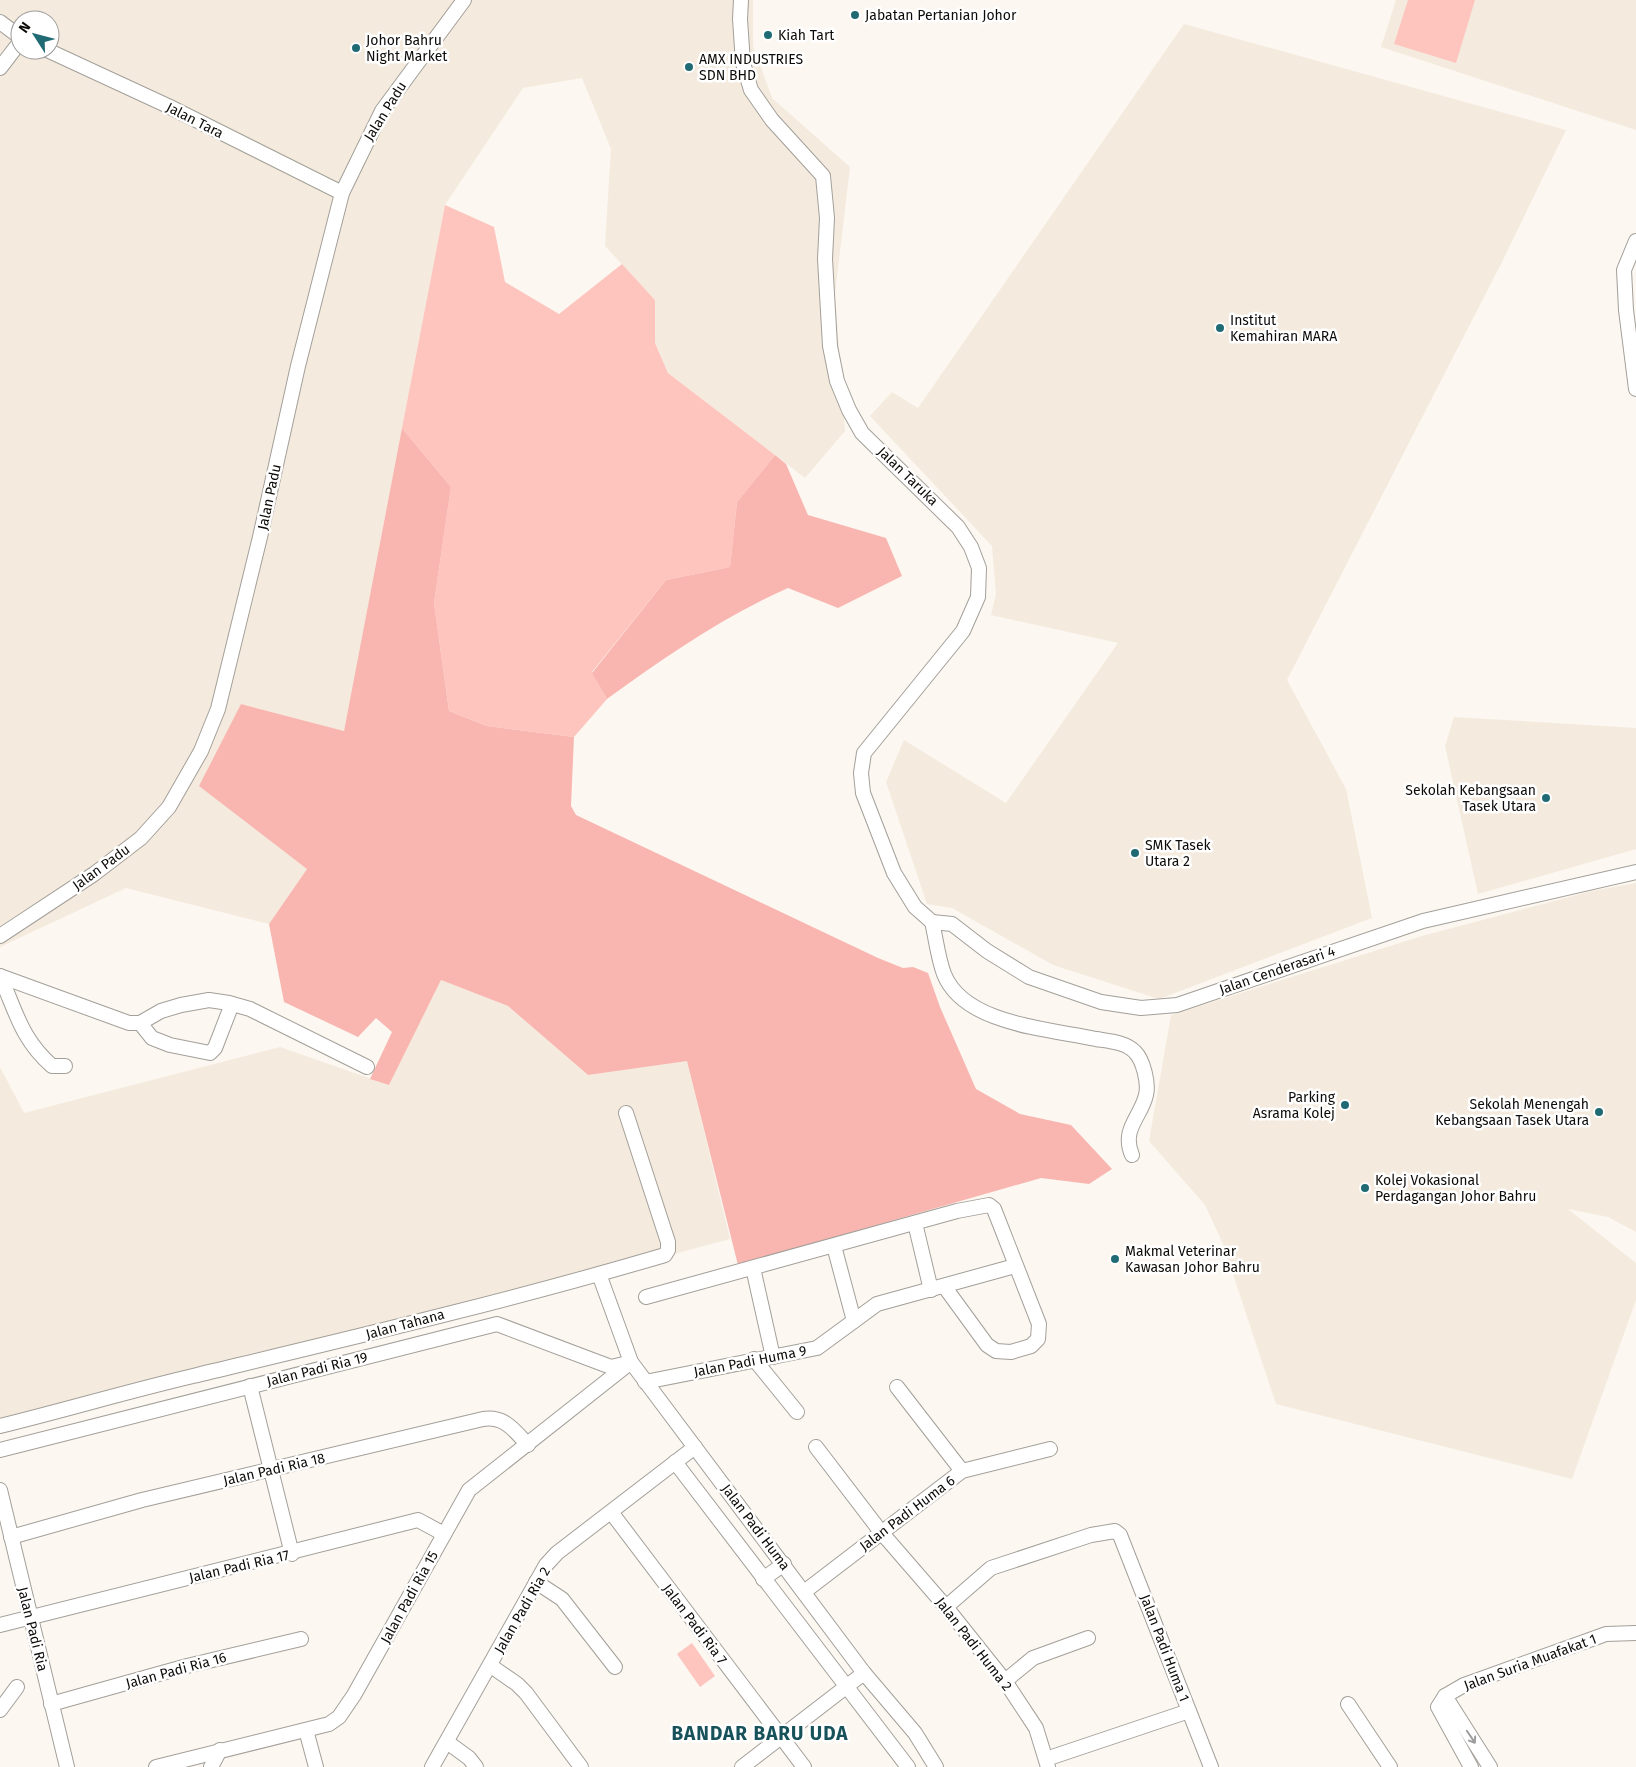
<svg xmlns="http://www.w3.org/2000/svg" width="1636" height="1767" viewBox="0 0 1636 1767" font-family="'Fira Sans',sans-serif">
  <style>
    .built { fill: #f4ebde; fill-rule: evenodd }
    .green { fill: #fec5bf }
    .forest { fill: #f9b6b0 }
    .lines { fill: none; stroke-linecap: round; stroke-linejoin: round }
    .minor-casing { stroke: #a39f99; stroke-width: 16 }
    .minor { stroke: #fff; stroke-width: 14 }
    .oneway { stroke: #9e9d9d }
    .poi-dot { fill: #206a74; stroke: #fff; stroke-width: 2 }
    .labels { text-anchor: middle; stroke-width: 5; stroke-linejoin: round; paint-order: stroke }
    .poi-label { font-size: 14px; fill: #0d0b09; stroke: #fff; text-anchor: start }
    .street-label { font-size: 14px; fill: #0d0b09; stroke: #fff }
    .district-label { font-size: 19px; font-weight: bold; letter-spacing: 1px; fill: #17525a; stroke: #fff }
  </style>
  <rect width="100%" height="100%" fill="#fcf7f1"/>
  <g class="built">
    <path d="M0,0H753V46L772,98L850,167L835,294L845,431L805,478L668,373L655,343V300L605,246L611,149L582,78L523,88L445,205L344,731L241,704L307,869L269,924L126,888L0,947ZM20,20H50V50H20Z"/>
    <path d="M1396,0H1636V130L1381,47Z"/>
    <path d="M1184,24L1566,130L1501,264L1287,680L1346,789L1372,918L1159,999L1053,965L952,908L927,904L886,782L904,740L1006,803L1118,643L991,615L996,594L992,546L870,416L892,392L918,408Z"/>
    <path d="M1454,717L1636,728V849L1478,894L1445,746Z"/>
    <path d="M1636,883V1232L1608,1217L1568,1209L1636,1263V1300L1572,1479L1276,1404L1223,1244L1205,1205L1149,1141L1171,1015L1422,936L1592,891Z"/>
    <path d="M441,980L508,1006L588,1075L687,1060L730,1239L0,1434V1067L24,1113L280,1047L389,1085Z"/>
  </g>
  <g class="green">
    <path d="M1408,0H1475L1456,63L1394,44Z"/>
    <path d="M445,205L494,227L505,282L559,314L622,264L655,300V343L668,373L775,455L737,502L730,567L666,580L592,672L607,699L574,737L487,726L449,711L434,603L451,487L402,428Z"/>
    <path d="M692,1643L715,1676L700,1687L677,1654Z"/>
  </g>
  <g class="forest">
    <path d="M402,428L451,487L434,603L449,711L487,726L574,737L571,806L576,815L878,958L903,968L913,967L928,973L940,1007L976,1089L1020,1114L1071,1125L1112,1169L1089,1184L1041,1178L738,1265L687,1061L588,1075L508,1006L441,980L389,1085L370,1079L392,1032L376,1018L358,1037L284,1002L269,924L307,869L199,786L241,704L344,731Z"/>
    <path d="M775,455L786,464L808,515L886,538L902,576L838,608L788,588C723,617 665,657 607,699L592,673L666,580L730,567L737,502Z"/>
  </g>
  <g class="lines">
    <defs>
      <g id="minor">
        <path d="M741,0L740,19L743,63L751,90L772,120L823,176L827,218L825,259L830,346L837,381L849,410L862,433L958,527L971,547L979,568L978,597L963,631L864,753L861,773L863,793L894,873L915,907L932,922"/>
        <path d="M0,22L20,37"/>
        <path d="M47,50L168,106L342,193"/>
        <path d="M0,68L20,42"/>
        <path d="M1636,241L1624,270L1626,310L1636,389"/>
        <path d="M932,922L952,924L987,951L1029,977L1101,1002L1141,1008L1177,1005L1423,921L1636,872"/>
        <path d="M932,922C936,939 938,958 944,974C964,1025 1051,1029 1096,1039C1108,1041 1126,1042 1135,1052C1143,1060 1149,1083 1146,1095C1141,1117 1121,1129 1132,1155"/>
        <path d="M0,936L94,874L141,838L169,807L201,751L218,709L260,537L298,366L342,193L382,111L464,0"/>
        <path d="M0,976L129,1023H140L161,1011L181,1005L209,1000L229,1003L250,1009L367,1067"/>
        <path d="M0,976C16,1011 21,1039 52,1066H65"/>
        <path d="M140,1023L152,1038L170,1045L210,1053L215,1048L232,1004"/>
        <path d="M915,1223L931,1290"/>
        <path d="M834,1246L854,1321"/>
        <path d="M753,1268L773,1357"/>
        <path d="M599,1274L631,1362L864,1673L915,1733L936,1767"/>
        <path d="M646,1297L957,1211L989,1205L994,1209L1039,1324L1038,1339L1031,1346L1011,1352L996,1351L987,1345L944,1286"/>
        <path d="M754,1359L797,1412"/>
        <path d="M645,1382L817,1348L877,1304L1015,1266"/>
        <path d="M250,1386L292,1554"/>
        <path d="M897,1387L962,1471"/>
        <path d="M0,1426C65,1410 129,1391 193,1376C351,1338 509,1301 665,1255L668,1250V1242L626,1113"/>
        <path d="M816,1447L881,1532L946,1607L1005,1681L1036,1728L1048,1767"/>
        <path d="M0,1450L497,1324L611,1367L628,1363"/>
        <path d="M675,1462L908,1767"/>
        <path d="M0,1490L67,1767"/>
        <path d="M611,1512L804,1767"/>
        <path d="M11,1537L142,1500L483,1419C505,1416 514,1430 528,1445"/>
        <path d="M763,1579L784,1564"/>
        <path d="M536,1582L562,1599L615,1667"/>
        <path d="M804,1592L962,1471L1050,1449"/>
        <path d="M946,1607L991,1568L1091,1535L1115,1531L1120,1535L1211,1767"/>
        <path d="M0,1625L418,1520L444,1534"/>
        <path d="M491,1666L517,1684L526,1693L581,1767"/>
        <path d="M1005,1681L1033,1658L1088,1638"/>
        <path d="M1445,1696L1490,1767"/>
        <path d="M51,1704L187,1666L301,1639"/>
        <path d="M1348,1704L1390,1767"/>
        <path d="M0,1710L17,1687"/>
        <path d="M306,1730L316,1767"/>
        <path d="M447,1742L469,1758L476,1767"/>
        <path d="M1046,1759L1189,1711"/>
        <path d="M156,1767L329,1724L339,1717L354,1695L469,1490L631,1362"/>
        <path d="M211,1767L220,1750"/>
        <path d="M432,1767L546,1565L557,1553L695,1447"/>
        <path d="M742,1767L864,1673"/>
        <path d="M1471,1767L1438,1707L1445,1696L1464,1685L1606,1634L1636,1633"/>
      </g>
    </defs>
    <use href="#minor" class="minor-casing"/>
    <use href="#minor" class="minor"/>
  </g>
  <defs><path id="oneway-shaft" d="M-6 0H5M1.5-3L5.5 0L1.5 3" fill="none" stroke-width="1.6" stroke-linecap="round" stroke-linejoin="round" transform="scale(1.25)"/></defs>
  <use class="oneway" href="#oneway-shaft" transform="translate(1471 1737) rotate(56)"/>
  <g class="poi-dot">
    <circle cx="855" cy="15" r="5"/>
    <circle cx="768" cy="35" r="5"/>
    <circle cx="356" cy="48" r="5"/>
    <circle cx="689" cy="67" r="5"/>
    <circle cx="1220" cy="328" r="5"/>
    <circle cx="1546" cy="798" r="5"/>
    <circle cx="1135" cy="853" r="5"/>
    <circle cx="1345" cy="1105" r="5"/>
    <circle cx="1599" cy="1112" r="5"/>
    <circle cx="1365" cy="1188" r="5"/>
    <circle cx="1115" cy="1259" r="5"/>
  </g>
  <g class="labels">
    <g class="poi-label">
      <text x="865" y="20">Jabatan Pertanian Johor</text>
      <text x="778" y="40">Kiah Tart</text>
      <text x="366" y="45">Johor Bahru<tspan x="366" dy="16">Night Market</tspan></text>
      <text x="699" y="64">AMX INDUSTRIES<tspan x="699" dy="16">SDN BHD</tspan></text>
      <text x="1230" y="325">Institut<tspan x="1230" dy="16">Kemahiran MARA</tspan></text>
      <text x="1536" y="795" text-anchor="end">Sekolah Kebangsaan<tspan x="1536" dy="16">Tasek Utara</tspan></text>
      <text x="1145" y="850">SMK Tasek<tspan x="1145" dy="16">Utara 2</tspan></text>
      <text x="1335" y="1102" text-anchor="end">Parking<tspan x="1335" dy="16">Asrama Kolej</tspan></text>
      <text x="1589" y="1109" text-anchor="end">Sekolah Menengah<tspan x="1589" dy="16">Kebangsaan Tasek Utara</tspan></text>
      <text x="1375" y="1185">Kolej Vokasional<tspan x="1375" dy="16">Perdagangan Johor Bahru</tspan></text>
      <text x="1125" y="1256">Makmal Veterinar<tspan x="1125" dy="16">Kawasan Johor Bahru</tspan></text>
    </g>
    <g class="street-label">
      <text transform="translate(385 111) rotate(-58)" y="5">Jalan Padu</text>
      <text transform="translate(195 120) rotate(27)" y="5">Jalan Tara</text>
      <text transform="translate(908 476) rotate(44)" y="5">Jalan Taruka</text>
      <text transform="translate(269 497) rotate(-78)" y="5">Jalan Padu</text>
      <text transform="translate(101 867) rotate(-36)" y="5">Jalan Padu</text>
      <text transform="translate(1277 970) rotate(-19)" y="5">Jalan Cenderasari 4</text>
      <text transform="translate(405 1324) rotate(-15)" y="5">Jalan Tahana</text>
      <text transform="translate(750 1361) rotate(-11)" y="5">Jalan Padi Huma 9</text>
      <text transform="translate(317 1369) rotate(-14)" y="5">Jalan Padi Ria 19</text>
      <text transform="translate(274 1469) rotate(-13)" y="5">Jalan Padi Ria 18</text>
      <text transform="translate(907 1513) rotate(-37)" y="5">Jalan Padi Huma 6</text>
      <text transform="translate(756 1527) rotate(53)" y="5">Jalan Padi Huma</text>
      <text transform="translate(239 1566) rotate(-13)" y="5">Jalan Padi Ria 17</text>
      <text transform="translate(409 1597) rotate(-61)" y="5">Jalan Padi Ria 15</text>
      <text transform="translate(522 1610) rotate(-60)" y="5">Jalan Padi Ria 2</text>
      <text transform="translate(695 1624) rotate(53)" y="5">Jalan Padi Ria 7</text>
      <text transform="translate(33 1629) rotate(76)" y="5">Jalan Padi Ria</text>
      <text transform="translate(974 1644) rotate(52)" y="5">Jalan Padi Huma 2</text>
      <text transform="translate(1165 1648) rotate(69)" y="5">Jalan Padi Huma 1</text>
      <text transform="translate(1530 1662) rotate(-20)" y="5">Jalan Suria Muafakat 1</text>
      <text transform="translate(176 1670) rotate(-15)" y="5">Jalan Padi Ria 16</text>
    </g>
    <g class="district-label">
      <text x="760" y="1740">BANDAR BARU UDA</text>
    </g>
  </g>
  <g transform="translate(35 35) rotate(306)"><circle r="24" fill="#ffffff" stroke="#9e9d9d"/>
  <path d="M0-4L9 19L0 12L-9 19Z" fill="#206a74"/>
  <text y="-8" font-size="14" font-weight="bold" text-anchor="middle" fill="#0d0b09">N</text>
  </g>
</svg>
